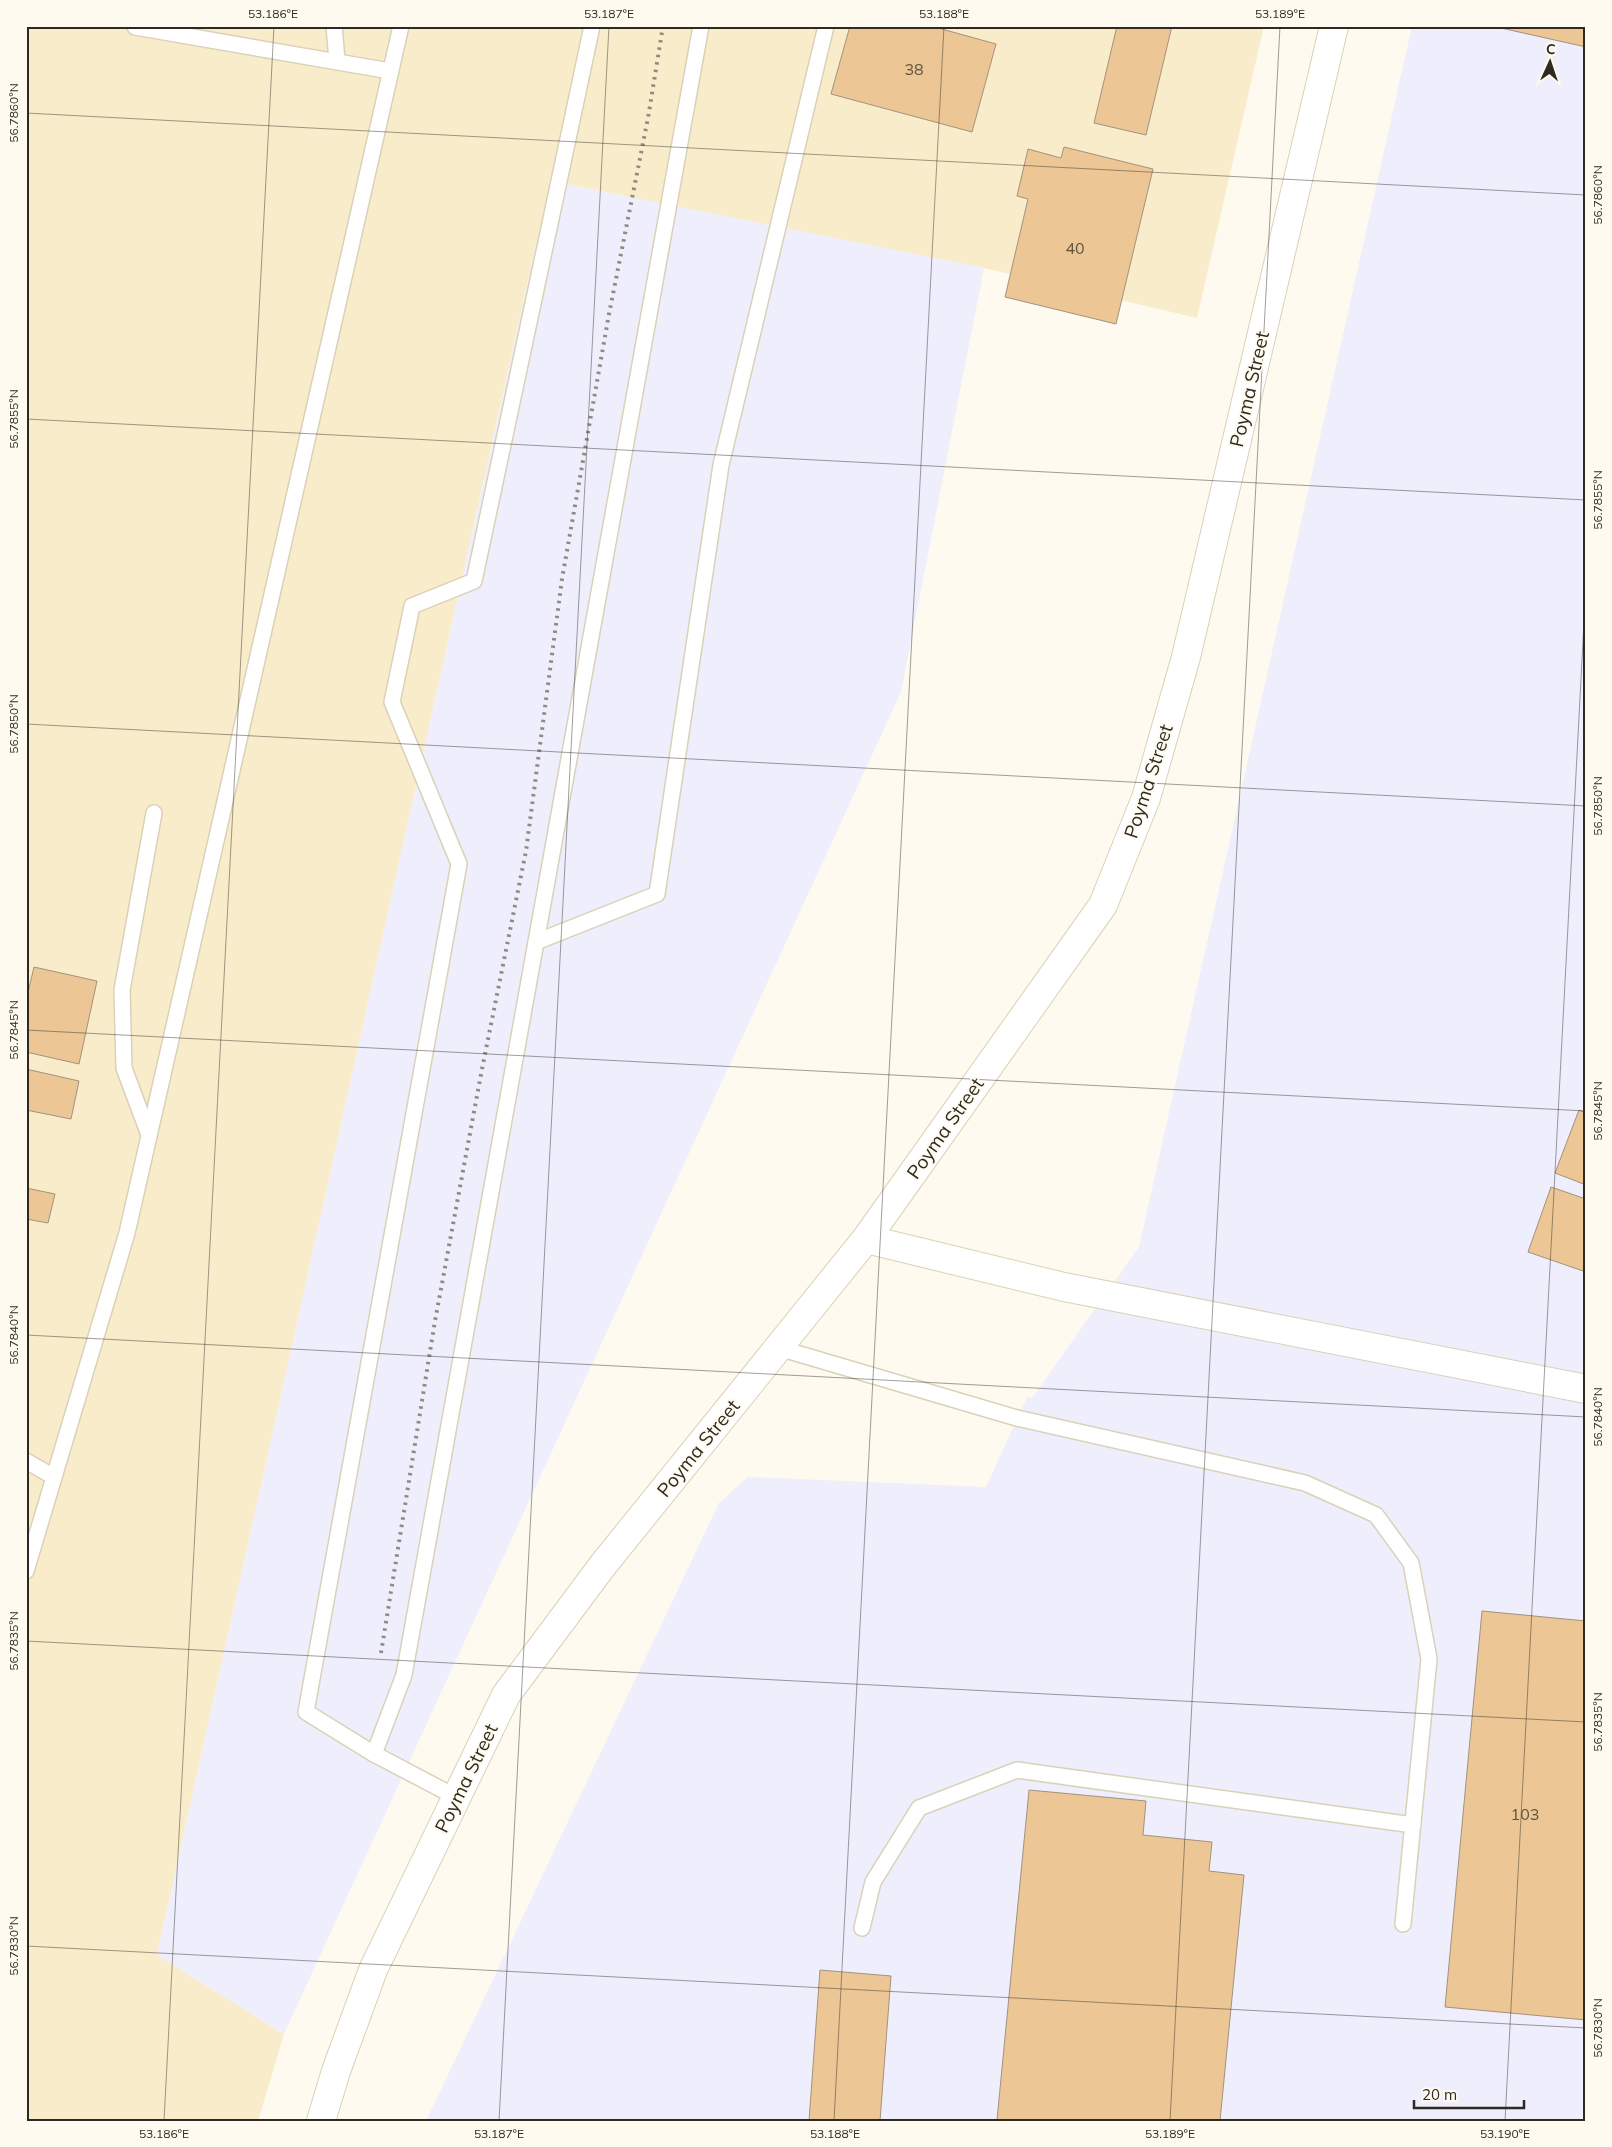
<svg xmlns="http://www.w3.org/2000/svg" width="1612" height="2147" viewBox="0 0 1612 2147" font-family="Mulish,sans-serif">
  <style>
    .built { fill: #f9eccb }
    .industrial { fill: #efeefc }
    .building { fill: #ecc694; stroke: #a3927e }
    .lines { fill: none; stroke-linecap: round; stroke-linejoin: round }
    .lane-casing { stroke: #dad1b8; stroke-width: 18 }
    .street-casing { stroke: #dad1b8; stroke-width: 30 }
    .secondary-casing { stroke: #dad1b8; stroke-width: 30 }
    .lane { stroke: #fff; stroke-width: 15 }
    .street { stroke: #fff; stroke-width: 28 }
    .secondary { stroke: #fff; stroke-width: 28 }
    .rail { stroke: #8f8b81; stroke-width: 4; stroke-dasharray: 2.5 5; stroke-linecap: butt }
    .ticks { fill: none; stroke: #2e2a21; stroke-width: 1; stroke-opacity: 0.45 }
    .labels { text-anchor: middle; stroke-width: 4; stroke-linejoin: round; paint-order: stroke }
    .number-label { font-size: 16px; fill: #5e513e }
    .street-label { font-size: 19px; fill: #2e2a21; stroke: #fefaef }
    .neatline { fill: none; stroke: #2e2a21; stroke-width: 2 }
    .ticks-label { font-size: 12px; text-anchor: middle; fill: #2e2a21 }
  </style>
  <rect width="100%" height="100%" fill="#fefaef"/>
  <path class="built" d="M26,26H1264L1197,318L984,268L550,181L157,1955L284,2034L258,2121H26Z"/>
  <g class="industrial">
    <path d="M1412,26H1586V2121H426L719,1503L748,1477L986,1487L1027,1397L1032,1398L1139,1247Z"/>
    <path d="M550,181L984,268L901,692L284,2034L157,1955Z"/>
  </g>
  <g class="building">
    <path d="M850,26H931L996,44L972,132L831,94Z"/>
    <path d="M1117,26H1172L1146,135L1094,123Z"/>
    <path d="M1492,26H1586V47Z"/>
    <path d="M1064,147L1153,169L1116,324L1005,297L1028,199L1017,196L1028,149L1061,158Z"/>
    <path d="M34,967L97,981L79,1064L26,1052V1001Z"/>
    <path d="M26,1069L79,1081L71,1119L26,1110Z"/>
    <path d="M1579,1110L1586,1113V1185L1555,1173Z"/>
    <path d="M1551,1187L1586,1199V1272L1528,1252Z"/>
    <path d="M26,1188L55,1194L48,1223L26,1219Z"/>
    <path d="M1482,1611L1586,1621V2020L1445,2007Z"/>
    <path d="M1029,1790L1146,1801L1143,1835L1212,1842L1209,1871L1244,1875L1220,2121L997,2120Z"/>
    <path d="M820,1970L891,1976L880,2121H809Z"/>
  </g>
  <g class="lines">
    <defs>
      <g id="lane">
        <path d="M334,26L337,60"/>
        <path d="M135,27L390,71"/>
        <path d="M536,942L657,894L721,465L826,26"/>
        <path d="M149,1135L124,1068L122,990L154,813"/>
        <path d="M779,1348L1017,1418L1305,1483L1376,1515L1411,1563L1429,1659L1403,1924"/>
        <path d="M26,1461L54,1477"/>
        <path d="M26,1571L127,1233L401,26"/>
        <path d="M374,1754L404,1675L701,26"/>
        <path d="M456,1797L374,1754L306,1712L459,864L392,702L412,606L474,581L592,26"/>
        <path d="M862,1928L873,1882L919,1808L1017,1770L1413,1825"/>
      </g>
      <path id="street" d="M866,1239L1064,1287L1586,1389"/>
      <path id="secondary" d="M321,2121L336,2071L373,1970L506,1695L603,1565L866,1239L1103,905L1146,798L1186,657L1334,26"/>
    </defs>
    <use href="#lane" class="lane-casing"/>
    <use href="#street" class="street-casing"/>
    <use href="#secondary" class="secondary-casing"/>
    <use href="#lane" class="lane"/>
    <use href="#street" class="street"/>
    <use href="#secondary" class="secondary"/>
    <path class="rail" d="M381,1653L435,1321L482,1069L526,851L562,579L609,314L648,118L663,26"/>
  </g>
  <path class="ticks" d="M26,113L1586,195M26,419L1586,500M26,724L1586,806M26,1030L1586,1111M26,1335L1586,1417M26,1641L1586,1722M26,1946L1586,2028M164,2121L274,26M499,2121L609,26M834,2121L944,26M1170,2121L1280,26M1505,2121L1586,584"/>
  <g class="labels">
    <g class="number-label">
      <text x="914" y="75">38</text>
      <text x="1075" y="254">40</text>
      <text x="1525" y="1820">103</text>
    </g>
    <g class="street-label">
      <text transform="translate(1249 389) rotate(-77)" y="7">Poyma Street</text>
      <text transform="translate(1148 781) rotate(-72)" y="7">Poyma Street</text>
      <text transform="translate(945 1128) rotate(-55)" y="7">Poyma Street</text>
      <text transform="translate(698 1448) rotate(-51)" y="7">Poyma Street</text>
      <text transform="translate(466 1778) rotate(-64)" y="7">Poyma Street</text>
    </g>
  </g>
  <rect width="1612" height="2147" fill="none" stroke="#fefaef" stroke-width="55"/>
  <g transform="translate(1550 62) rotate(3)" stroke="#fefaef" stroke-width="4" paint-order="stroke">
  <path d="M0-4L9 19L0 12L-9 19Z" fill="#2e2a21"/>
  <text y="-8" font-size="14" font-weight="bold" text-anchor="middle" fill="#2e2a21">С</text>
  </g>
  <path d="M1414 2100v8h110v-8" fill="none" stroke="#2e2a21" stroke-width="2.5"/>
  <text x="1422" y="2100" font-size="15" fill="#2e2a21" stroke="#fefaef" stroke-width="4" paint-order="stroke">20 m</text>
  <rect x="28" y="28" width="1556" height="2092" class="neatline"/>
  <g class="ticks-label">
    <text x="273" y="18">53.186°E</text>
    <text x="609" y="18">53.187°E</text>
    <text x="944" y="18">53.188°E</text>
    <text x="1280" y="18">53.189°E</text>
    <text transform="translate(14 113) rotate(-90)" y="4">56.7860°N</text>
    <text transform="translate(1598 195) rotate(-90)" y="4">56.7860°N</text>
    <text transform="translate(14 419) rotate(-90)" y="4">56.7855°N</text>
    <text transform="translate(1598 500) rotate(-90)" y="4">56.7855°N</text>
    <text transform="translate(14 724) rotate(-90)" y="4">56.7850°N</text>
    <text transform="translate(1598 806) rotate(-90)" y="4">56.7850°N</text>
    <text transform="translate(14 1030) rotate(-90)" y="4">56.7845°N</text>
    <text transform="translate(1598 1111) rotate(-90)" y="4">56.7845°N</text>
    <text transform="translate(14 1335) rotate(-90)" y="4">56.7840°N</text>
    <text transform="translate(1598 1417) rotate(-90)" y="4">56.7840°N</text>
    <text transform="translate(14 1641) rotate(-90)" y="4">56.7835°N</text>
    <text transform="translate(1598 1722) rotate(-90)" y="4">56.7835°N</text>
    <text transform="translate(14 1946) rotate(-90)" y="4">56.7830°N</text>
    <text transform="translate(1598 2028) rotate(-90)" y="4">56.7830°N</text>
    <text x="164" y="2138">53.186°E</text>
    <text x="499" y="2138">53.187°E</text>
    <text x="835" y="2138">53.188°E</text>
    <text x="1170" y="2138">53.189°E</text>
    <text x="1505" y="2138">53.190°E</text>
  </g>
</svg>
